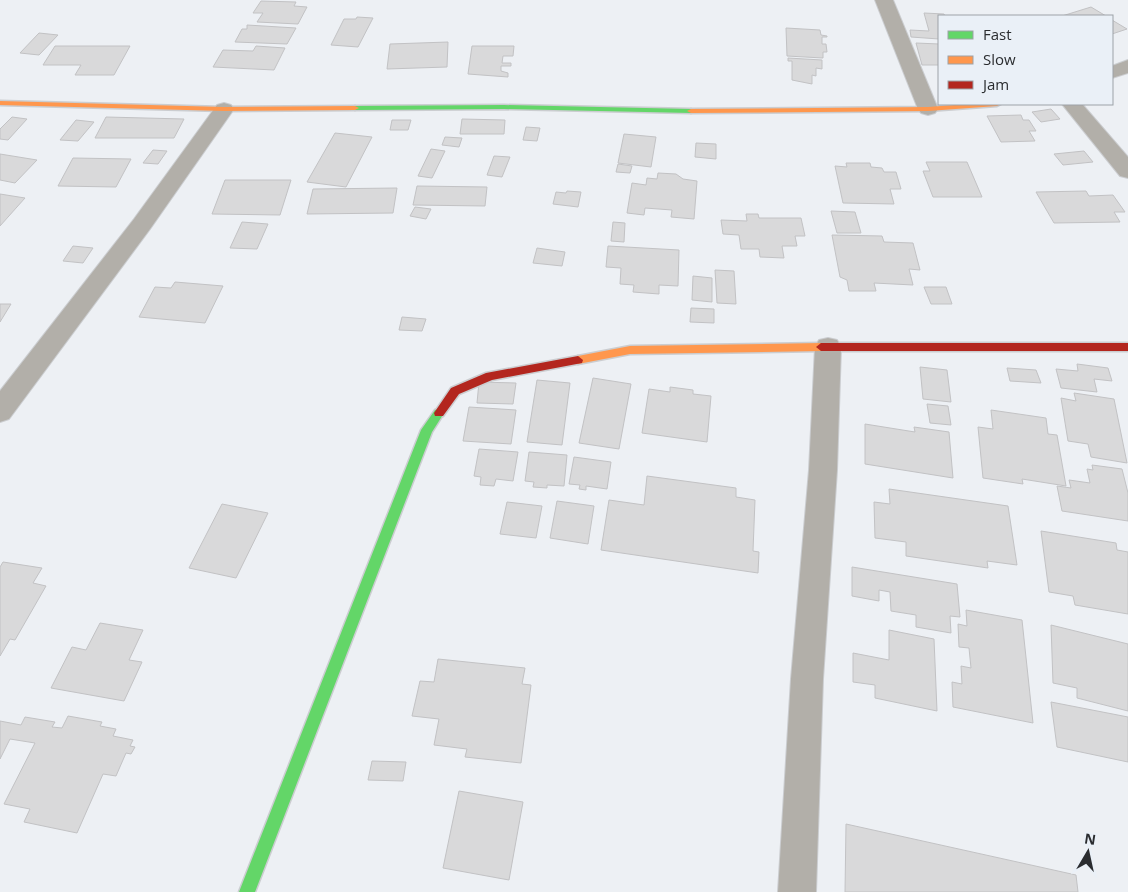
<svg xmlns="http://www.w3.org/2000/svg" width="1128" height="892" viewBox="0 0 1128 892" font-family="'Open Sans',sans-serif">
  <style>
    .building { fill: #d9d9da; stroke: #c2c2c4 }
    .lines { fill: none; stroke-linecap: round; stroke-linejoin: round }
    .street-casing { stroke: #cbcdd0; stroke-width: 2 }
    .fast-casing { stroke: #cbcdd0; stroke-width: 3 }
    .slow-casing { stroke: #cbcdd0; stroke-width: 3 }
    .jam-casing { stroke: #cbcdd0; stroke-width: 3 }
    .street { fill: #b2afa9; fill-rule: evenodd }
    .fast { fill: #63d668; fill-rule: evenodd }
    .slow { fill: #ff974d; fill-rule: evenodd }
    .jam { fill: #b3261e; fill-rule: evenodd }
  </style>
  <rect width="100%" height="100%" fill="#edf0f4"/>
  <g class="building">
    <path d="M261,1L296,2L294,6L307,7L298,24L257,22L263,13H253Z"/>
    <path d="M1091,7L1106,16H1062Z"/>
    <path d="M924,13L944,14L945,16H939V39L911,37L910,30L929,31Z"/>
    <path d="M357,17L373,18L358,47L331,45L344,19H356Z"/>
    <path d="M1112,20L1127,29L1112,34Z"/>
    <path d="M247,25L296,28L287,44L235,42L242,29H247Z"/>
    <path d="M786,28L820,30L821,35L827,36V37H822V44H826L827,52H823V58L787,56Z"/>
    <path d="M39,33L58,35L39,55L20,53Z"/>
    <path d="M448,42L447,67L387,69L390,44Z"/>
    <path d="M916,43L939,44V65H922Z"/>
    <path d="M55,46H130L114,75H75L81,65H43Z"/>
    <path d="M256,46L285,48L274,70L213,67L223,50L253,51Z"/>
    <path d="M472,46H514L513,56H503L502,63H511V66H501V71L508,73V77L468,74Z"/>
    <path d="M788,58L822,60V69L816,68V76L812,75V84L792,80V61H788Z"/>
    <path d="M1051,109L1060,119L1041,122L1032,112Z"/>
    <path d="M1021,115L1023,120H1029L1036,131H1029L1035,141L1001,142L987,116Z"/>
    <path d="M12,117L27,119L8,140L0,139V129Z"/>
    <path d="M106,117L184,119L174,138H95Z"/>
    <path d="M462,119L505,120L504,134H460Z"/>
    <path d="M76,120L94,122L78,141L60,140Z"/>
    <path d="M392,120H411L408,130H390Z"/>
    <path d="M526,127L540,128L537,141L523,140Z"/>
    <path d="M335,133L372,137L346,187L307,182Z"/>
    <path d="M624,134L656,137L651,167L618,163Z"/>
    <path d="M445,137L462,138L459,147L442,145Z"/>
    <path d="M696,143L716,144V159L695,157Z"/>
    <path d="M431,149L445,151L432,178L418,176Z"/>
    <path d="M153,150L167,151L158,164L143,163Z"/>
    <path d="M1084,151L1093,162L1063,165L1054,154Z"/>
    <path d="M0,154L37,160L15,183L0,180Z"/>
    <path d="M494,156L510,157L502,177L487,175Z"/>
    <path d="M73,158L131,159L116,187L58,186Z"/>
    <path d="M926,162H967L982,197H933L923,171H930Z"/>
    <path d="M846,163H870L871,167L882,168L884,172H896L901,189H890L894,204L843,203L835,166L847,167Z"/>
    <path d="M618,164L632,166L630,173L616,172Z"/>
    <path d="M658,173L676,174L683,179L697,181L694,219L671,217L672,210L645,208L644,215L627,213L632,183L646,185L647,178L657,179Z"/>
    <path d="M225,180H291L280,215L212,214Z"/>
    <path d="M417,186L487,187L485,206L413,205Z"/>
    <path d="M397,188L393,213L307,214L313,189Z"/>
    <path d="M567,191L581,192L578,207L553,204L556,192L566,193Z"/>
    <path d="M1086,191L1089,196L1113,195L1125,212H1114L1120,222L1054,223L1036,192Z"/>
    <path d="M0,194L25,198L0,226Z"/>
    <path d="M415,207L431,209L426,219L410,216Z"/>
    <path d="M831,211L855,212L861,233H837Z"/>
    <path d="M746,214H758L759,218H801L805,236H795L797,246H782L784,258L760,257L759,249H741L739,235L723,234L721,220L747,221Z"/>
    <path d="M242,222L268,224L257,249L230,248Z"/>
    <path d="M613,222L625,223L624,242L611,241Z"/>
    <path d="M832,235L882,236L884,242L913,243L920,270L909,269L913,285L874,283L876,291H849L847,280L840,277Z"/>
    <path d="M73,246L93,248L83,263L63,261Z"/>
    <path d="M608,246L679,250L678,286L659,285V294L633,292L634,285L620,284L621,268L606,267Z"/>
    <path d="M537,248L565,252L562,266L533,263Z"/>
    <path d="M715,270L734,271L736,304L717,303Z"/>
    <path d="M693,276L712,278V302L692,300Z"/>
    <path d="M175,282L223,286L205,323L139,317L155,287L171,288Z"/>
    <path d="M924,287H946L952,304H931Z"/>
    <path d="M0,304H11L0,322Z"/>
    <path d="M691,308L714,309V323L690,322Z"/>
    <path d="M402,317L426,319L422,331L399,330Z"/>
    <path d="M1077,364L1108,368L1112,381L1094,379L1097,392L1061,388L1056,369L1078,371Z"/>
    <path d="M920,367L947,370L951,402L923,399Z"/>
    <path d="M1007,368L1036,370L1041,383L1010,381Z"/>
    <path d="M593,378L631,384L619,449L579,443Z"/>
    <path d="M537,380L570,383L562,445L527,442Z"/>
    <path d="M479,382L516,383L513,404L477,403Z"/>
    <path d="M670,387L693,390V394L711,396L707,442L642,433L649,389L670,392Z"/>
    <path d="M1074,393L1114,399L1127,463L1091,457L1088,444L1068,441L1061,398L1076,401Z"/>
    <path d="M927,404L948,406L951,425L930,423Z"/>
    <path d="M469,407L516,410L511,444L463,441Z"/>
    <path d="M991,410L1046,418L1048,434L1057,435L1066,486L1022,479L1023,484L983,478L978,427L993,429Z"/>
    <path d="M865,424L915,432L914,427L949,432L953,478L865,464Z"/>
    <path d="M479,449L518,452L513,481L496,479L494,486L480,485L481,477L474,476Z"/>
    <path d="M529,452L567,455L564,486L547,485V488L533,487L534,482L525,481Z"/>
    <path d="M574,457L611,462L607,489L586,486V490L579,489L580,485L569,484Z"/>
    <path d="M1092,465L1122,469L1128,493V521L1062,511L1057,486L1071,488L1069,480L1090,483L1087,469L1093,470Z"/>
    <path d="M647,476L736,488V497L755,500L753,551L759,552L758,573L601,550L609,500L644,505Z"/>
    <path d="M889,489L1008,506L1017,565L987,561L988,568L906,556V542L875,538L874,502L890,504Z"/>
    <path d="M557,501L594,506L588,544L550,538Z"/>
    <path d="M507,502L542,506L536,538L500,534Z"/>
    <path d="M222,504L268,513L236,578L189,568Z"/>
    <path d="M1041,531L1116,543L1117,550L1128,552V614L1075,605L1073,596L1049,592Z"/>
    <path d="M3,562L42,568L33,583L46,586L15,640L10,639L0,656V567Z"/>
    <path d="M852,567L957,584L960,617L950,616L951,633L916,627V615L891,611L890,592L879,590V601L852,596Z"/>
    <path d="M966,610L1022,620L1033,723L953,707L952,682L962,684L961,666L971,668L969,648L959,647L958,624L967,626Z"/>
    <path d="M100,623L143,630L129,660L142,662L124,701L51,688L72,647L86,650Z"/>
    <path d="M1051,625L1128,644V711L1077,698V688L1053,683Z"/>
    <path d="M889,630L934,639L937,711L875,698V685L853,682V653L889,660Z"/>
    <path d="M438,659L525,668L522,684L531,685L521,763L465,757L467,749L434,745L439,719L412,716L420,681L434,682Z"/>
    <path d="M1051,702L1128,717V762L1057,747Z"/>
    <path d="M68,716L102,722L100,726L116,729L113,736L133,740L130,746L135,747L131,754L126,753L116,776L103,774L77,833L24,822L30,809L4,804L35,743L10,739L0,759V721L21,725L25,717L55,722L52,727L62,728Z"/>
    <path d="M372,761L406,762L403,781L368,780Z"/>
    <path d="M459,791L523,802L509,880L443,868Z"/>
    <path d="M846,824L1076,875L1078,892H845Z"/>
  </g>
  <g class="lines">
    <defs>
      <g id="street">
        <path d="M875,0H893L938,109L935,113L928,115L921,113L918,109Z"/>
        <path d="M1128,60V73L1112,78V66Z"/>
        <path d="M224,103L231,105L234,109L150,229L9,419L0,422V391L134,219L217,105Z"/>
        <path d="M1062,104H1082L1128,157V178L1120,176Z"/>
        <path d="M828,338L837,340L841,347L837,470L823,679L816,892H778L791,679L809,470L815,347L819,340Z"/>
      </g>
      <g id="fast">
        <path d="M504,105L691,109L695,111L691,113L504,109L355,110L351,108L355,106Z"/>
        <path d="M439,409L443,410L444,413L432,432L255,892H239L421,430L435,410Z"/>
      </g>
      <g id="slow">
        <path d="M0,101L224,107L355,106L359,108L355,110L224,111L0,105Z"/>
        <path d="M967,104H1001L997,106L928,111L691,113L687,111L691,109L928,107Z"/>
        <path d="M821,343L826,347L821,351L630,354L578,364L573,360L578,356L630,346Z"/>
      </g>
      <g id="jam">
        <path d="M821,343H1128V351H821L816,347Z"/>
        <path d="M578,356L583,360L582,363L492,380L459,394L443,416H435L434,413L451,388L486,373Z"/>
      </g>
    </defs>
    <use href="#street" class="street-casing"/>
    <use href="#fast" class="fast-casing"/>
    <use href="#slow" class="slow-casing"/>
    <use href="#jam" class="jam-casing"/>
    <use href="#street" class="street"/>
    <use href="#fast" class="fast"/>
    <use href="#slow" class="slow"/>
    <use href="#jam" class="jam"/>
  </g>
  <rect x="938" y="15" width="175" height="90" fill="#eaf0f7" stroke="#9da2a7"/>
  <rect x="948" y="31" width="25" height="8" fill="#63d668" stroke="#9da2a7"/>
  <text x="983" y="40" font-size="15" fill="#2a2c2f">Fast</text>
  <rect x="948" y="56" width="25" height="8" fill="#ff974d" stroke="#9da2a7"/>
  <text x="983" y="65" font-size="15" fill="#2a2c2f">Slow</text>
  <rect x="948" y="81" width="25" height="8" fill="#b3261e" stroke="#9da2a7"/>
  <text x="983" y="90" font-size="15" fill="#2a2c2f">Jam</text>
  <g transform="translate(1088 852) rotate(9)" stroke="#eaf0f7" stroke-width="4" paint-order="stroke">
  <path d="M0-4L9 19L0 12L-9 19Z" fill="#2a2c2f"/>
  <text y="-8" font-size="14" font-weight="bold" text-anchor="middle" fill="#2a2c2f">N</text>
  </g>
</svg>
